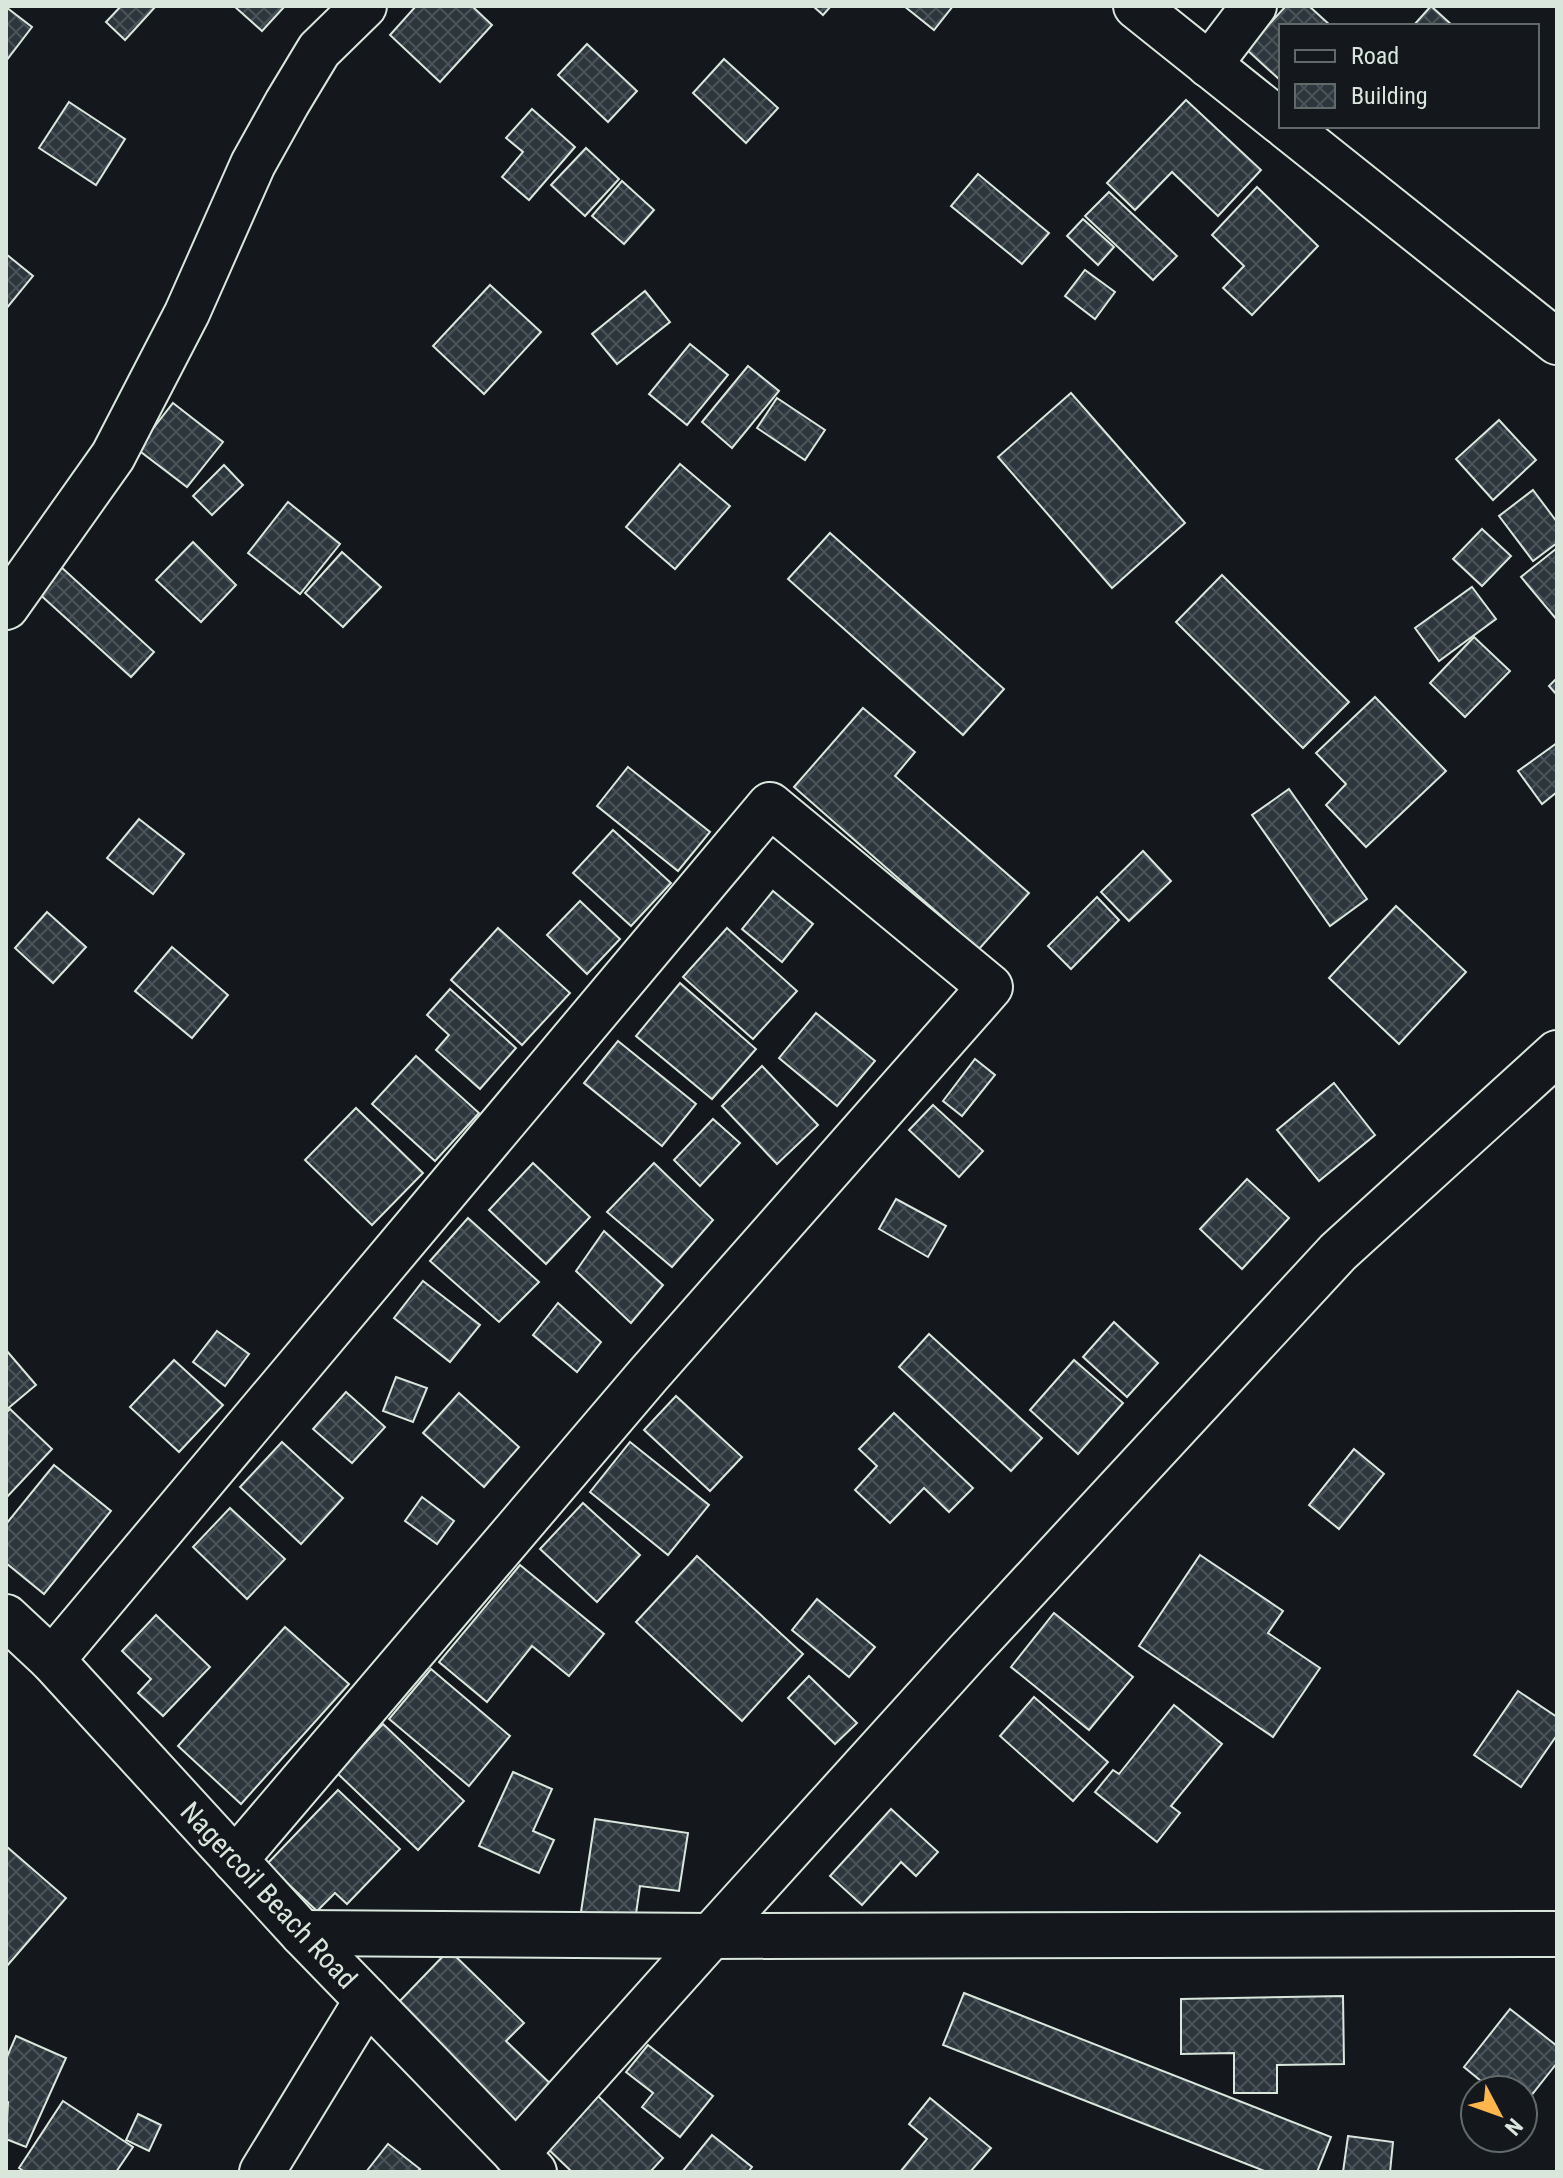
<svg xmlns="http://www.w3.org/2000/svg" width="1563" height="2178" viewBox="0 0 1563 2178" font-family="'Roboto Condensed',sans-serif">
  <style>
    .building { fill: url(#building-cross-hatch); stroke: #d8e6dc; stroke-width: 2 }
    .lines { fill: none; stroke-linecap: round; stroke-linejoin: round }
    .minor-casing { stroke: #d8e6dc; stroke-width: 48 }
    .major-casing { stroke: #d8e6dc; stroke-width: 48 }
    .minor { stroke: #14181c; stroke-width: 44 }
    .major { stroke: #14181c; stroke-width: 44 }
    .labels { text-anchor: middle; stroke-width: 6; stroke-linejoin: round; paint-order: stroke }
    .street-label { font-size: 28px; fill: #d8e6dc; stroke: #14181c }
  </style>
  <defs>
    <pattern id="building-cross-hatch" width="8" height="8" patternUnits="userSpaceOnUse" patternTransform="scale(2)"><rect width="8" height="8" fill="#2c363c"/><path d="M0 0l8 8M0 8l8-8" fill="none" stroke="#4a5358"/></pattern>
  </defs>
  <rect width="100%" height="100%" fill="#14181c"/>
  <g class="building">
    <path d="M121,6H156L125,40L106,22Z"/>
    <path d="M234,6H285L262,31Z"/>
    <path d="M416,6H472L492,25L440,82L390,35Z"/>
    <path d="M813,6H831L823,15Z"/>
    <path d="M904,6H953L934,30Z"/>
    <path d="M1286,6H1309L1331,26H1281V81L1246,49Z"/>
    <path d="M1431,6L1453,26H1413Z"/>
    <path d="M6,7L32,27L6,61Z"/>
    <path d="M587,44L637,91L608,122L558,75Z"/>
    <path d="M724,59L778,108L746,143L693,93Z"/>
    <path d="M1186,100L1261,170L1218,216L1172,172L1135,210L1107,183Z"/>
    <path d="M69,102L125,139L96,185L39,148Z"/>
    <path d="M532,109L575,147L529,200L502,177L523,152L506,138Z"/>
    <path d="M586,148L619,179L585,216L551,185Z"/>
    <path d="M978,174L1049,233L1022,264L951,206Z"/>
    <path d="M622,181L654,210L624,244L592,216Z"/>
    <path d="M1257,187L1318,246L1252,315L1223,288L1244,266L1212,235Z"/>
    <path d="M1109,192L1177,256L1153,280L1085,216Z"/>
    <path d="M1083,219L1114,247L1098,265L1067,236Z"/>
    <path d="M6,254L33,276L6,309Z"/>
    <path d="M1085,270L1115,292L1095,319L1065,296Z"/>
    <path d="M490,285L541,332L484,394L433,346Z"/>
    <path d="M645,291L670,322L617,364L592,334Z"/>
    <path d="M690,344L728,375L687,425L649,394Z"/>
    <path d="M748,366L779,391L732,448L702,422Z"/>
    <path d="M1071,393L1185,523L1112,588L998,457Z"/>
    <path d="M777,398L825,430L805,460L757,428Z"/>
    <path d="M173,403L223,442L187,487L137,449Z"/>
    <path d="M1499,420L1536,460L1493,500L1456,459Z"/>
    <path d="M680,464L730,506L675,569L626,527Z"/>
    <path d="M224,465L243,485L212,515L193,496Z"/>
    <path d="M1533,490L1557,522V543L1533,561L1499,516Z"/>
    <path d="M288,502L340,544L300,594L248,553Z"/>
    <path d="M1482,529L1511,556L1482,586L1453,559Z"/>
    <path d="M830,533L1004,689L963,735L788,579Z"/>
    <path d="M193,542L236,585L201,622L156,580Z"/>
    <path d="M1557,548V620L1521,577Z"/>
    <path d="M342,552L381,587L343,627L305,593Z"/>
    <path d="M60,566L154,652L131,677L36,591Z"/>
    <path d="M1222,575L1349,702L1303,748L1176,622Z"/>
    <path d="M1472,587L1496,619L1439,661L1415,628Z"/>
    <path d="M1474,637L1510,671L1465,717L1430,683Z"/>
    <path d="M1557,678V695L1549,686Z"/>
    <path d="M1375,697L1446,771L1366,847L1326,805L1346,784L1316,753Z"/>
    <path d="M863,708L915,752L895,776L1029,893L979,949L794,787Z"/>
    <path d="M1557,743V792L1542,804L1518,771Z"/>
    <path d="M628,767L710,832L678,871L597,806Z"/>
    <path d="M1289,789L1367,899L1330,926L1252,815Z"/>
    <path d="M139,819L184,854L153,894L107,858Z"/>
    <path d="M613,830L671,883L631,926L573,873Z"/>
    <path d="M1143,851L1171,881L1129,921L1101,892Z"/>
    <path d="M773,891L813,924L782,962L742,929Z"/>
    <path d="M1097,897L1119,920L1071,969L1048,946Z"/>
    <path d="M580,901L620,939L587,974L547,935Z"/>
    <path d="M1396,906L1466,972L1399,1044L1329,978Z"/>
    <path d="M47,912L86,947L53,983L15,948Z"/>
    <path d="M498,928L570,993L522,1045L451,980Z"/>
    <path d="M727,928L797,991L753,1039L683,977Z"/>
    <path d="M172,947L228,995L192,1038L135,991Z"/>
    <path d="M680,983L756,1049L712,1099L636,1036Z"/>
    <path d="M450,989L516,1048L480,1089L436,1050L449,1035L427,1015Z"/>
    <path d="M816,1013L875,1061L837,1106L779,1058Z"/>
    <path d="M618,1041L696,1104L662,1146L584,1083Z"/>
    <path d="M416,1056L479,1113L435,1161L372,1104Z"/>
    <path d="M975,1059L995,1075L962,1116L943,1101Z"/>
    <path d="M762,1066L818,1125L777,1164L722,1106Z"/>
    <path d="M1334,1083L1375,1135L1319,1181L1277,1130Z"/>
    <path d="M933,1105L983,1151L959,1177L909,1130Z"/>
    <path d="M356,1108L423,1173L372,1225L305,1160Z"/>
    <path d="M713,1119L740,1143L700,1186L674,1160Z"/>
    <path d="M533,1163L590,1217L546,1264L489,1210Z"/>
    <path d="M654,1163L713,1220L672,1267L607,1212Z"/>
    <path d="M1247,1179L1289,1218L1242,1269L1200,1229Z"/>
    <path d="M896,1199L946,1226L928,1257L879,1229Z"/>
    <path d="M468,1218L539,1282L499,1322L430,1261Z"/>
    <path d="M604,1231L663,1285L631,1323L576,1271Z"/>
    <path d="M423,1281L480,1325L450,1362L394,1318Z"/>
    <path d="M558,1303L601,1342L577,1372L533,1335Z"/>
    <path d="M1114,1322L1158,1363L1127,1397L1083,1357Z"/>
    <path d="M217,1331L249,1354L225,1386L193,1362Z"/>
    <path d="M929,1334L1042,1438L1011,1471L899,1367Z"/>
    <path d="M6,1350L36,1385L6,1410Z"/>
    <path d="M174,1360L223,1405L179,1452L130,1407Z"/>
    <path d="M1074,1360L1123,1403L1078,1454L1030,1410Z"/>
    <path d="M396,1377L427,1388L413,1422L383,1411Z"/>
    <path d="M346,1392L385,1427L352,1463L313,1429Z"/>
    <path d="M459,1393L519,1447L484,1487L423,1433Z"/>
    <path d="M676,1396L742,1457L710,1491L644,1430Z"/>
    <path d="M10,1409L52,1449L6,1498V1413Z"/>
    <path d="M894,1413L973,1488L949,1512L924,1488L890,1523L855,1490L877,1466L859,1449Z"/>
    <path d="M282,1442L343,1498L301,1544L240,1487Z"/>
    <path d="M630,1442L709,1505L668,1555L590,1492Z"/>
    <path d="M1354,1449L1384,1474L1339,1529L1309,1505Z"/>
    <path d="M54,1465L111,1511L44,1594L6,1563V1524Z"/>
    <path d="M422,1497L454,1521L437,1544L405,1521Z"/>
    <path d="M583,1503L640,1555L597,1602L540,1549Z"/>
    <path d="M230,1508L285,1559L247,1599L193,1547Z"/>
    <path d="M1200,1555L1283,1611L1268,1633L1320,1668L1273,1737L1139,1646Z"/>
    <path d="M697,1556L803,1654L742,1721L636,1622Z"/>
    <path d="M520,1565L604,1634L569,1676L532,1646L487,1702L439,1662Z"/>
    <path d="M817,1599L875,1647L849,1677L792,1630Z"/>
    <path d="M1054,1613L1133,1677L1089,1730L1011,1667Z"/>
    <path d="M156,1615L210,1667L163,1716L138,1693L151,1679L122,1651Z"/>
    <path d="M285,1627L349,1684L241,1804L178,1746Z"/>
    <path d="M431,1669L510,1736L469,1786L389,1719Z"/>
    <path d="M809,1676L857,1723L835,1744L788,1698Z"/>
    <path d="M1518,1691L1557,1717V1735L1521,1787L1474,1755Z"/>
    <path d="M1034,1697L1108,1762L1073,1801L1000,1736Z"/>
    <path d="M1174,1705L1222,1744L1171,1806L1180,1813L1157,1842L1095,1792L1113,1770L1119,1774Z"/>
    <path d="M383,1724L464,1801L418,1850L337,1773Z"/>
    <path d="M513,1772L552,1789L533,1831L554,1840L539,1873L479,1846Z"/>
    <path d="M338,1790L400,1849L347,1904L335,1893L317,1911L267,1864Z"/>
    <path d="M891,1809L938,1852L916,1876L901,1862L862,1905L830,1876Z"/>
    <path d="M595,1819L688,1833L679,1891L640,1886L635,1921L581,1912Z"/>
    <path d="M6,1846L66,1898L6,1967Z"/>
    <path d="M449,1950L524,2023L506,2041L557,2090L520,2128L395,2006Z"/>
    <path d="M964,1993L1331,2137L1317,2172H1267L943,2045Z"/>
    <path d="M1343,1996L1344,2064L1277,2065V2093H1234V2053L1181,2054V1999Z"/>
    <path d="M1510,2009L1557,2046V2063L1523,2106V2090H1492L1464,2067Z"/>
    <path d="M16,2036L66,2058L26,2147L6,2139L8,2102L6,2101V2059Z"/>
    <path d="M648,2045L713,2096L680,2137L642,2107L653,2093L626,2072Z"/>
    <path d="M597,2095L663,2158L650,2172H572L546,2147Z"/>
    <path d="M930,2098L991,2148L970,2172H900L927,2139L909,2124Z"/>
    <path d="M63,2101L133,2147L116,2172H25L19,2168Z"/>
    <path d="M138,2114L161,2125L149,2151L126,2140Z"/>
    <path d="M712,2135L752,2167L748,2172H682Z"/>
    <path d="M1348,2136L1393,2142L1390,2172H1343Z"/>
    <path d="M388,2144L420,2169L417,2172H366Z"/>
  </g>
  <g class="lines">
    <defs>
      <g id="minor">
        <path d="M1136,6L1281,122"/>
        <path d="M1209,65L1254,6"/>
        <path d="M1286,126L1557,342"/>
        <path d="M6,607L113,456L187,313L253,164L287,103L319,50L364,6"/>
        <path d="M52,1660L770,805L990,987L649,1374L235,1860"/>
        <path d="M302,1933L711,1936L1557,1934"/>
        <path d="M516,2154L711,1936L967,1653L1338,1252L1557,1053"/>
        <path d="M262,2172L367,2000"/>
      </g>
      <path id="major" d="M6,1617L52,1660L302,1933L534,2172"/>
    </defs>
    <use href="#minor" class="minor-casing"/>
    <use href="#major" class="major-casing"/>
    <use href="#minor" class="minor"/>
    <use href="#major" class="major"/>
  </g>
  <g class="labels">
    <g class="street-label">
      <text transform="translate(269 1895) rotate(47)" y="10">Nagercoil Beach Road</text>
    </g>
  </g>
  <rect width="1563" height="2178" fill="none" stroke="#d8e6dc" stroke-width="16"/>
  <rect x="1279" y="24" width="260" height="104" fill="#14181c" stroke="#626a69" stroke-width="2"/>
  <rect x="1295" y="50" width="40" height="12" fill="#14181c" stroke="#626a69" stroke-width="2"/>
  <text x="1351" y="64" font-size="24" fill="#d8e6dc">Road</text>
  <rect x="1295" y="84" width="40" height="24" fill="url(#building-cross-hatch)" stroke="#626a69" stroke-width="2"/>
  <text x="1351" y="104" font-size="24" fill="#d8e6dc">Building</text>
  <g transform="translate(1499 2114) rotate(131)"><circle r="38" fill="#14181c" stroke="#626a69" stroke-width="2"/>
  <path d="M0-6L14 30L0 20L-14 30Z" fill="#ffb74d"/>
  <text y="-12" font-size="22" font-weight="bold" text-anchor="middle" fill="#d8e6dc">N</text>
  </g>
</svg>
